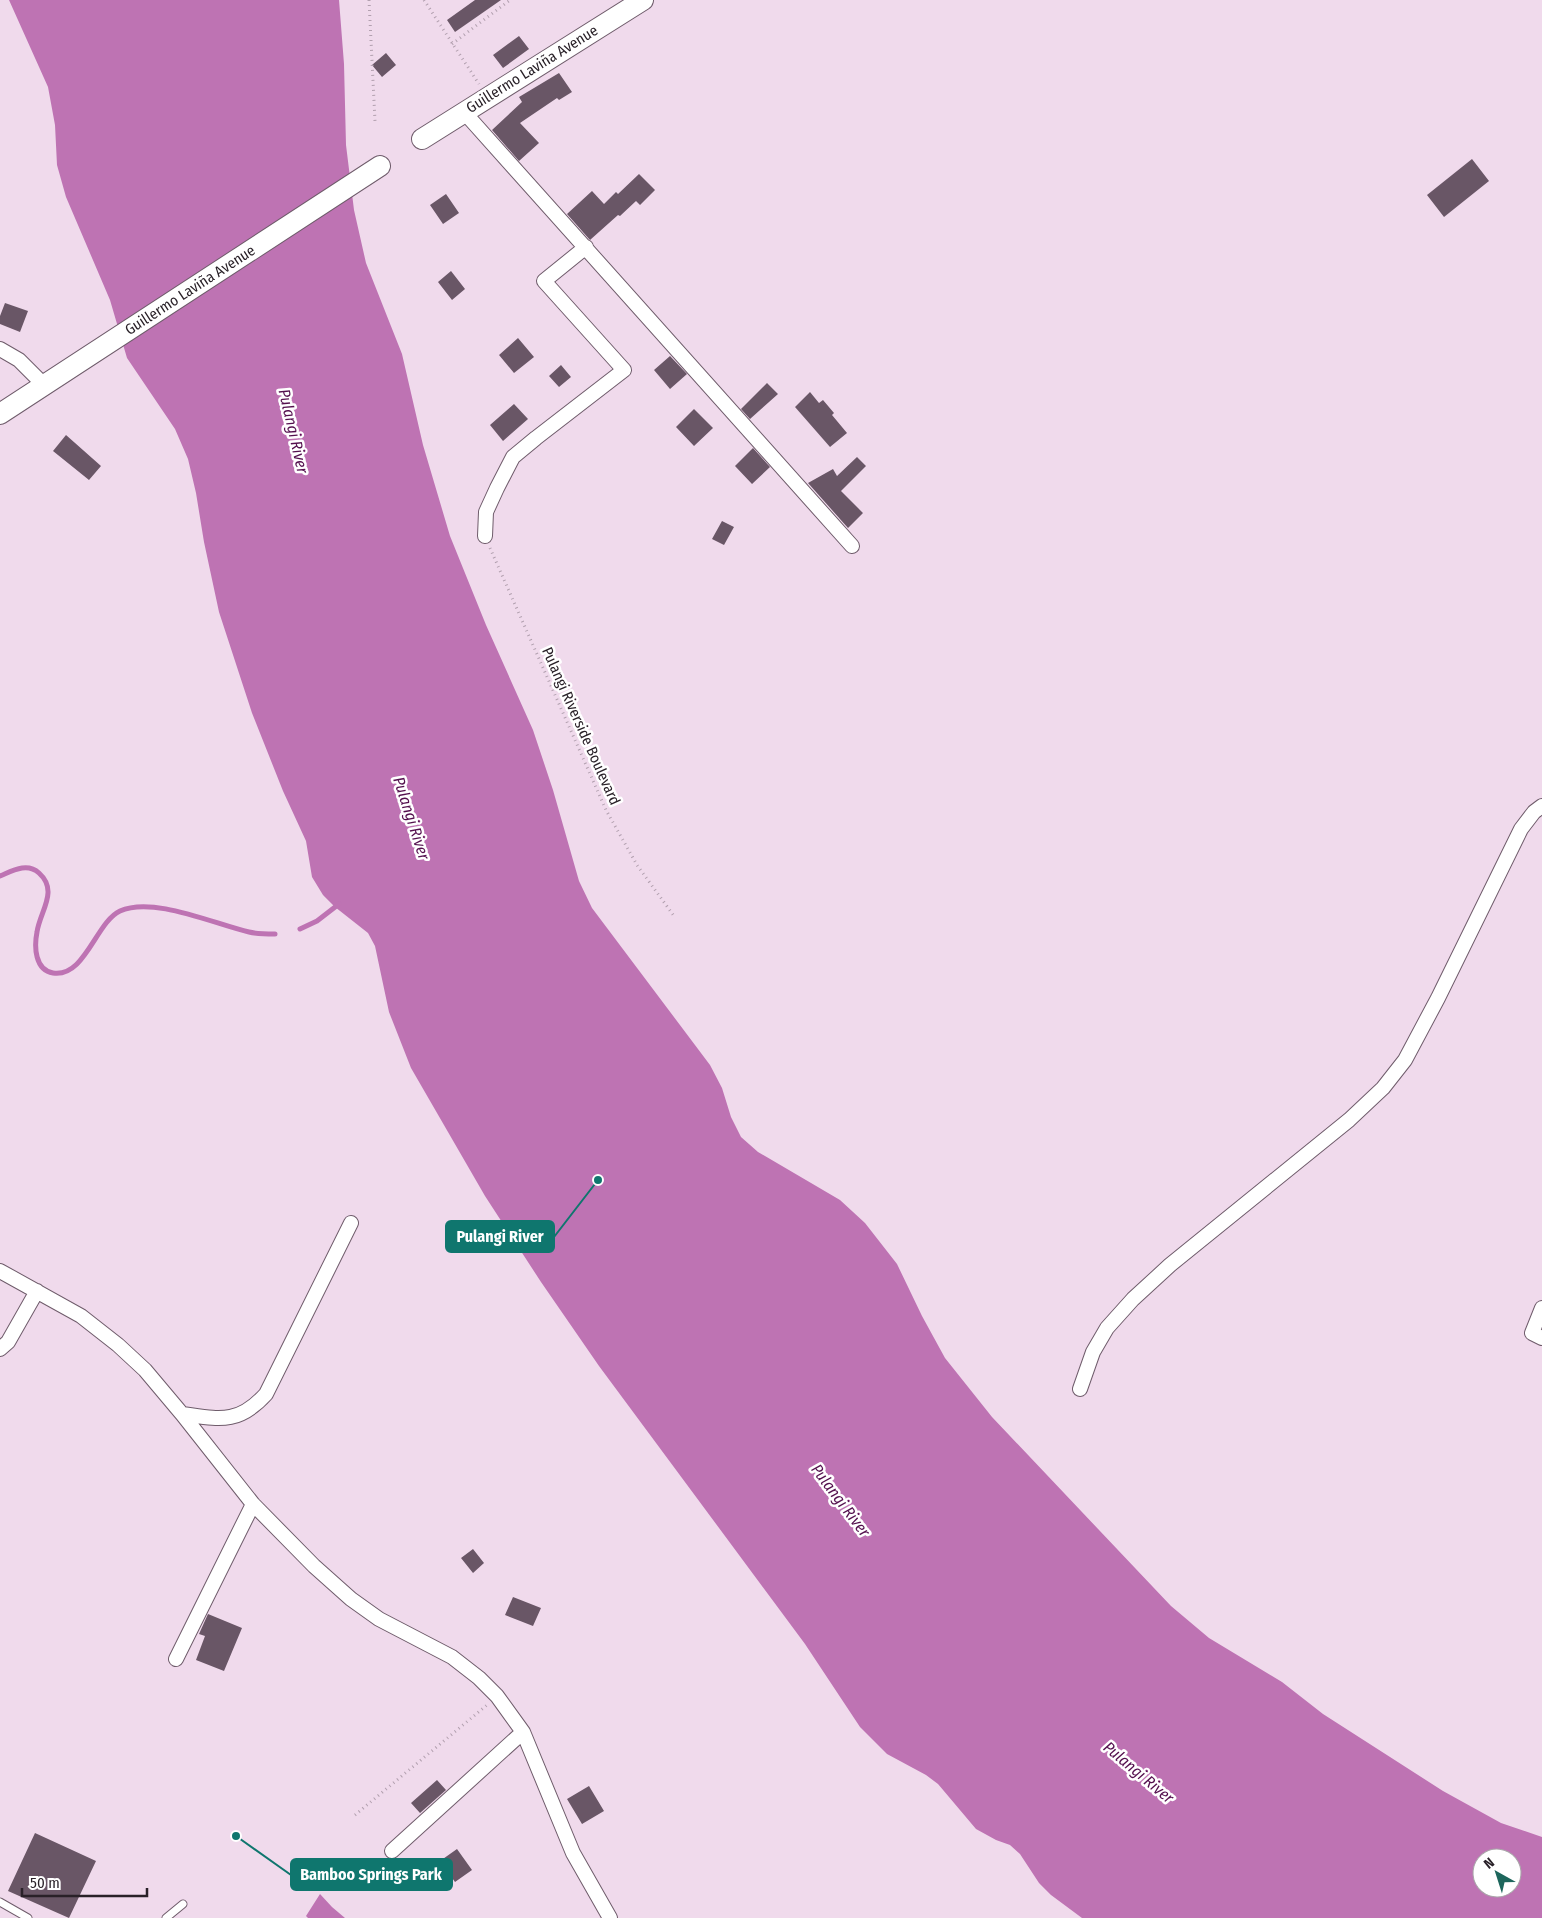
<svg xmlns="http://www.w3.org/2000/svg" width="1542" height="1918" viewBox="0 0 1542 1918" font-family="'Fira Sans Condensed',sans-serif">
  <rect width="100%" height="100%" fill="#f0daec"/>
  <path fill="#be73b3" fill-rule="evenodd" d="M 9,0 L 339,0 L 344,64 L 346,145 L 354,210 L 366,263 L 402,354 L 423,445 L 450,536 L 486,625 L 533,730 L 553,790 L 579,881 L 592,908 L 710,1065 L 722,1088 L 731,1117 L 741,1137 L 758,1152 L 840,1200 L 865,1223 L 897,1264 L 922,1316 L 945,1358 L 992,1417 L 1171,1606 L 1209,1638 L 1282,1682 L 1323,1714 L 1443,1791 L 1501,1823 L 1542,1837 L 1542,1918 L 1082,1918 L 1051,1895 L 1039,1883 L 1020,1854 L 1010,1845 L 996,1840 L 976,1829 L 938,1784 L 926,1775 L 887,1754 L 860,1727 L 805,1644 L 599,1366 L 541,1282 L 485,1196 L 411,1068 L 389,1012 L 375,946 L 368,933 L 335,907 L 323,895 L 312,877 L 306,841 L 283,791 L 252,713 L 219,612 L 204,542 L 196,493 L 188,459 L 175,429 L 127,358 L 110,300 L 66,197 L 57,165 L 55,125 L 48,87 ZM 1482,1858 L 1512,1858 L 1512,1888 L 1482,1888 Z
    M 320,1894 L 332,1907 L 345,1918 L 308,1918 L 306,1916 Z"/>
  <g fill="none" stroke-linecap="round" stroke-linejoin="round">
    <path stroke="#be73b3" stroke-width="5" d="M 0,876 C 12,871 27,862 39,873 C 59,891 40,911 37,932 C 34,947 35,970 53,973 C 85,978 96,922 120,911 C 153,896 214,924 249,932 C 257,934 266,934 275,934
      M 300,929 L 317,921 L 339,904"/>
  </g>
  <path fill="#695666" d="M 475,0 L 501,0 L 455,32 L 447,20 Z
    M 519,36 L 529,49 L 503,68 L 493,55 Z
    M 386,53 L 396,65 L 382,77 L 372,65 Z
    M 559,73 L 572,92 L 559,100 L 557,98 L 520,123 L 539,143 L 519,161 L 492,130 L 522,102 L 519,97 Z
    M 1472,159 L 1489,181 L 1444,217 L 1427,195 Z
    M 639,174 L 655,190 L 640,205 L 636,201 L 620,216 L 618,215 L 590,240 L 567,214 L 592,191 L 604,204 L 616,192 L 618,194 Z
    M 446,194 L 459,213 L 443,224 L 430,205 Z
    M 451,271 L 465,289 L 452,300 L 438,282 Z
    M 5,303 L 28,311 L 20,332 L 0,324 L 0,316 Z
    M 518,338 L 534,357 L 514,373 L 499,355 Z
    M 670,356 L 687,374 L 670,389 L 654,370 Z
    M 561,365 L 571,377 L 559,387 L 549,376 Z
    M 767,383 L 778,394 L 750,419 L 741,409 Z
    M 810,392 L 819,403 L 823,400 L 834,413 L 832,415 L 847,433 L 830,447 L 795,407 Z
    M 514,404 L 528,419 L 503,441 L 490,425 Z
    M 694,409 L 713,428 L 694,446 L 676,427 Z
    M 66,435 L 101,466 L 89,480 L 53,451 Z
    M 753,448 L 770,467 L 752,484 L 735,466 Z
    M 857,457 L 866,466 L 841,491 L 863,513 L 848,528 L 808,483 L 833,469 L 837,476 Z
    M 722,521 L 734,527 L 724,545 L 712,539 Z
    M 473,1549 L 484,1563 L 473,1573 L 461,1558 Z
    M 513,1597 L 541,1608 L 533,1626 L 505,1615 Z
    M 208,1614 L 242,1628 L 224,1671 L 196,1660 L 205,1636 L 199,1634 Z
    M 437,1780 L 446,1790 L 420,1813 L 411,1803 Z
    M 589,1786 L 604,1811 L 582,1824 L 567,1799 Z
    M 35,1833 L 96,1861 L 69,1918 L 8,1891 Z
    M 457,1849 L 472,1870 L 455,1882 L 440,1861 Z"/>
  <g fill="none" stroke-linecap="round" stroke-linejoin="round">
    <defs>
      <path id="lane" d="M 0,1902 L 28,1918
        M 166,1918 L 183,1904"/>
      <path id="street" d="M 464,112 L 852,546
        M 0,349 L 19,360 L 44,385
        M 485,536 L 486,512 L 497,488 L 513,457 L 536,438 L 624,370 L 544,281 L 586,247
        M 0,1271 L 81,1316 L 118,1345 L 145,1370 L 182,1414 L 253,1504 L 314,1566 L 351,1599 L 379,1619 L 452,1657 L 479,1678 L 497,1696 L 523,1732 L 573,1853 L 610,1918
        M 1542,1308 L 1532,1333 L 1542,1338
        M 0,1349 L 8,1342 L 37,1291
        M 1080,1389 L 1093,1352 L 1107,1328 L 1133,1299 L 1170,1265 L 1349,1120 L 1383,1088 L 1405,1060 L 1438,998 L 1521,829 L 1534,812 L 1542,806
        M 182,1414 C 219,1419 238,1425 266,1394 L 351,1223
        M 176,1659 L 253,1504
        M 392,1851 L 523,1732"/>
      <path id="secondary" d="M 422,139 L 643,0
        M 0,414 L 380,166"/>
    </defs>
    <use href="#lane" stroke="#6f5c6b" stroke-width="9"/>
    <use href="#street" stroke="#6f5c6b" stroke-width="16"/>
    <use href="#secondary" stroke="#6f5c6b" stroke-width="22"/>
    <path stroke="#b2a0af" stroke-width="3" stroke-dasharray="1 4" stroke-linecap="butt" d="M 369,0 L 375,121
      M 424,0 L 479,84
      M 452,44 L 510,0
      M 490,548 L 606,810 L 637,865 L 674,916
      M 355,1815 L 487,1705"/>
    <use href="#lane" stroke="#fff" stroke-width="7"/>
    <use href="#street" stroke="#fff" stroke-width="14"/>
    <use href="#secondary" stroke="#fff" stroke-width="20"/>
  </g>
  <g text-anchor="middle" stroke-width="5" stroke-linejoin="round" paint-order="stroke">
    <g font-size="15" fill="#292128" stroke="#fff">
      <text transform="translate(532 69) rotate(-32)" y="5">Guillermo Laviña Avenue</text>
      <text transform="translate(190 290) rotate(-33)" y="5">Guillermo Laviña Avenue</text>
      <text transform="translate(581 726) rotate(66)" y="5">Pulangi Riverside Boulevard</text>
    </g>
    <g font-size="16" font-style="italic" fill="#54104e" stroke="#fff">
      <text transform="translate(294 431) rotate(77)" y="6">Pulangi River</text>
      <text transform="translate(412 818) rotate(72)" y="6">Pulangi River</text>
      <text transform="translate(841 1500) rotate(53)" y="6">Pulangi River</text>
      <text transform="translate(1139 1772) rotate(40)" y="6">Pulangi River</text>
    </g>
  </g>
  <path fill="none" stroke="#0f766e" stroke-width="2" d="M598 1180L554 1237M236 1836L291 1875"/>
  <g fill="#0f766e" stroke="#fff" stroke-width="2">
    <circle cx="598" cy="1180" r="5"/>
    <circle cx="236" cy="1836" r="5"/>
  </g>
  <g fill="#0f766e" stroke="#0f766e" stroke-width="2">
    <rect x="446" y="1221" width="108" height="31" rx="5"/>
    <rect x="291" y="1859" width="161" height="31" rx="5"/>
  </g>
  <g font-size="16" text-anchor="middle" font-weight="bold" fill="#fff">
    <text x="500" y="1242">Pulangi River</text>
    <text x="371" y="1880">Bamboo Springs Park</text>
  </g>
  <g transform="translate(1497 1873) rotate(321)"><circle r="24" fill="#ffffff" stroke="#a9a6a9"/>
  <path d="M0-4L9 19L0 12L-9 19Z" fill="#1d665c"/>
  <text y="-8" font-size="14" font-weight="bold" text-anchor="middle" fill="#292128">N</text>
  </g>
  <path d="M22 1888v8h125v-8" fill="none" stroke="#292128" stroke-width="2.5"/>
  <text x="30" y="1888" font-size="15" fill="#292128" stroke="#ffffff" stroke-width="4" paint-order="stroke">50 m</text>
</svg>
